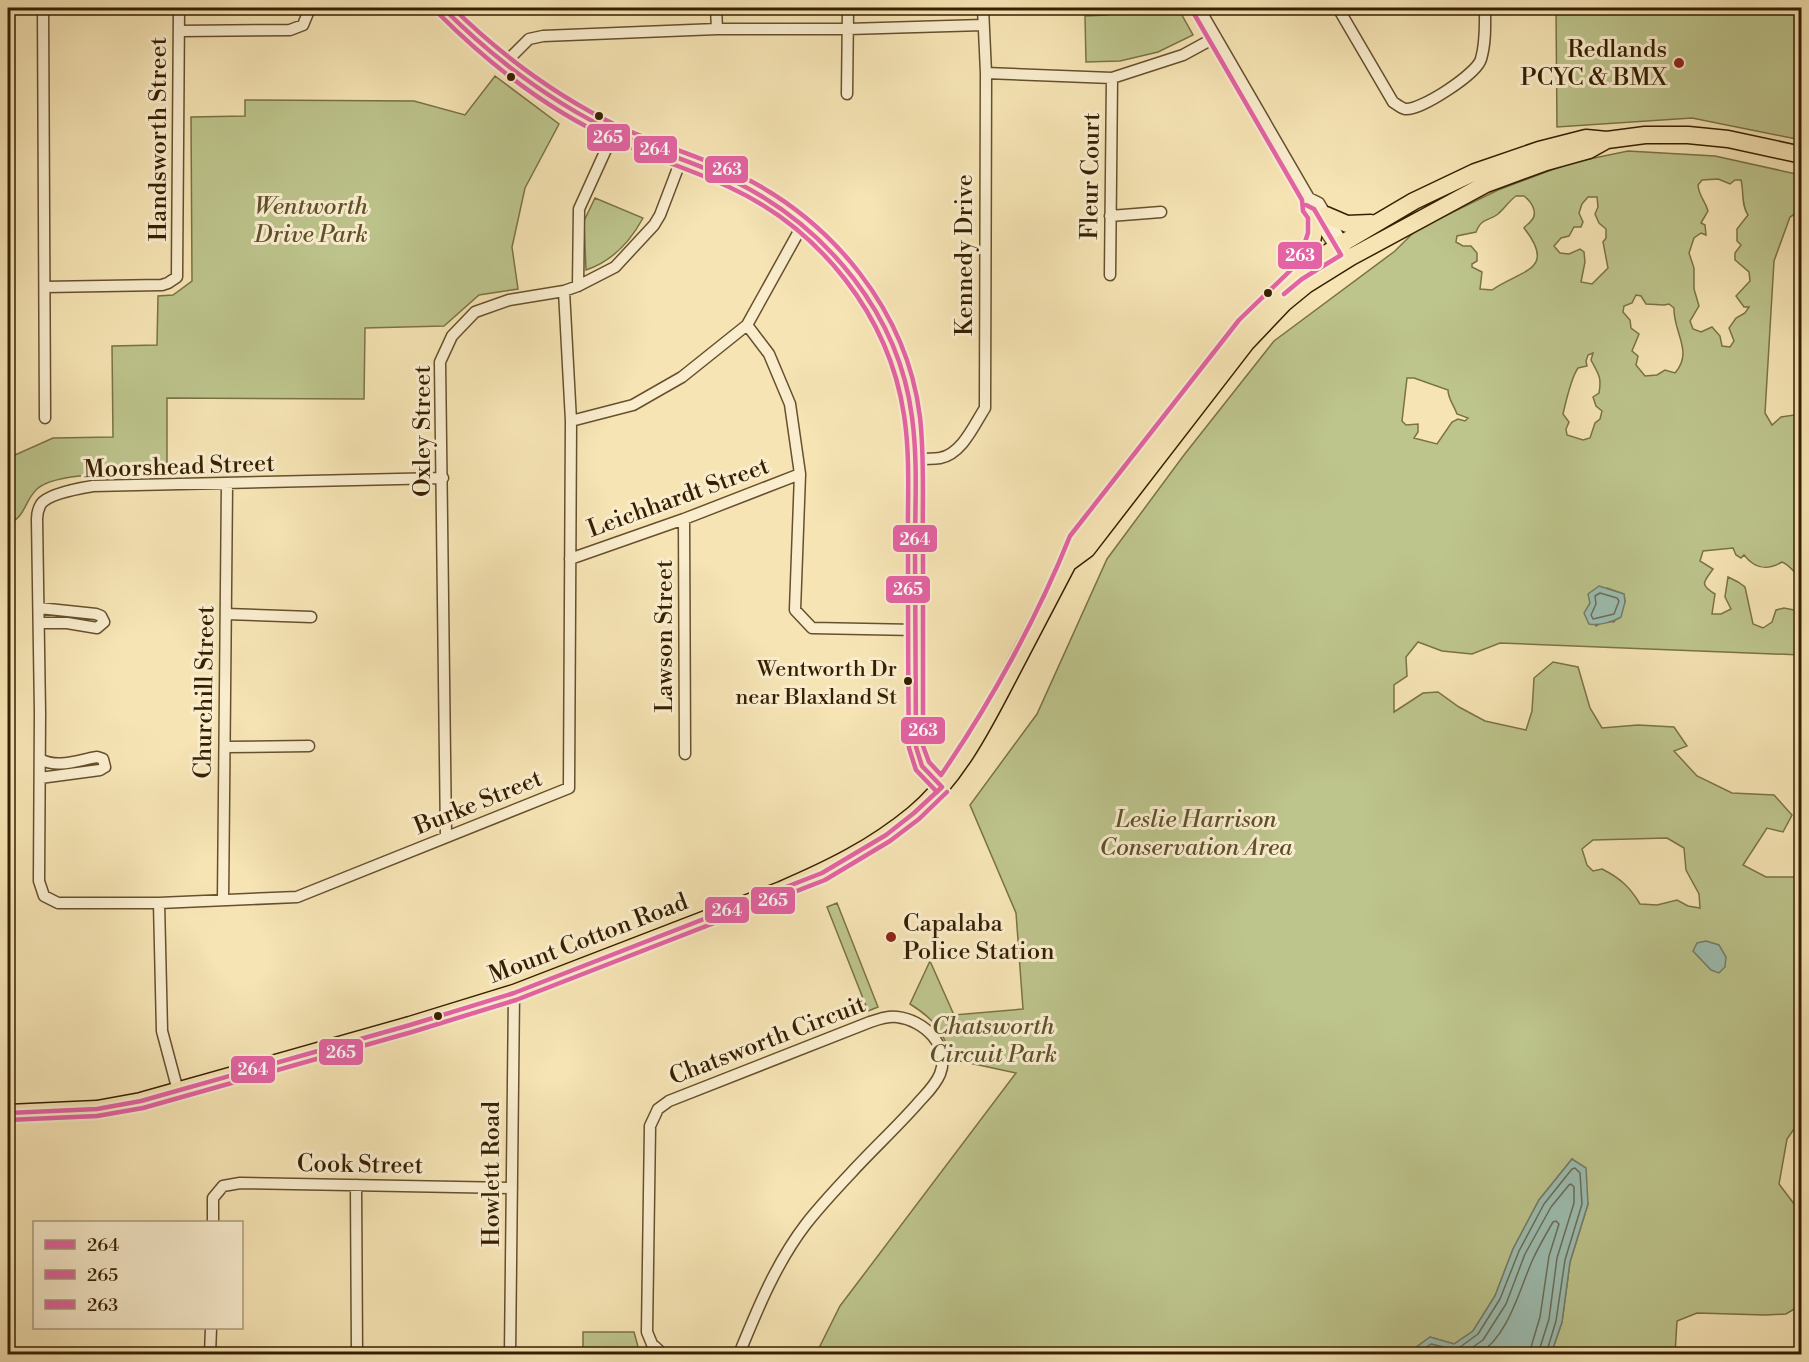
<svg xmlns="http://www.w3.org/2000/svg" width="1809" height="1362" viewBox="0 0 1809 1362" font-family="'Libre Bodoni',serif">
  <rect width="100%" height="100%" fill="#f6e4b4"/>
  <filter id="stains"><feTurbulence type="fractalNoise" baseFrequency=".00333" numOctaves="4"/><feColorMatrix values="0 0 0 0 .2 0 0 0 0 .09 0 0 0 0 .02 0 0 0 .5 -.17"/></filter>
  <radialGradient id="worn" r=".72"><stop offset=".6" stop-color="#630" stop-opacity="0"/><stop offset="1" stop-color="#630" stop-opacity=".3"/></radialGradient>
  <path fill="#bdc48c" stroke="#7a7246" stroke-width="1.5" fill-rule="evenodd" d="M 1123,8 L 1178,8 L 1193,35 L 1158,52 L 1120,61 L 1086,62 L 1085,16 L 1107,15 Z
    M 1556,8 L 1801,8 L 1801,140 L 1692,118 L 1557,127 Z
    M 495,76 L 559,124 L 525,188 L 512,247 L 518,289 L 479,295 L 444,326 L 365,328 L 364,399 L 167,398 L 167,474 C 138,474 58,470 37,489 C 24,501 26,517 8,524 L 8,455 L 15,455 L 53,438 L 113,437 L 112,346 L 157,345 L 158,296 L 173,295 L 192,281 L 191,117 L 245,116 L 245,100 L 414,101 L 465,115 Z
    M 1628,151 L 1715,156 L 1801,175 L 1801,210 L 1790,217 L 1774,261 L 1765,413 L 1772,425 L 1781,417 L 1801,414 L 1801,578 C 1794,573 1790,565 1782,562 C 1767,571 1755,569 1744,555 L 1741,558 L 1736,555 L 1733,548 L 1703,551 L 1700,561 L 1713,569 C 1705,581 1698,584 1715,594 L 1712,614 L 1721,614 L 1731,609 L 1725,597 L 1728,577 L 1738,582 L 1745,587 L 1753,624 L 1763,628 L 1772,622 L 1776,610 L 1784,608 L 1794,610 L 1799,604 L 1797,589 L 1801,586 L 1801,655 L 1500,643 L 1472,654 L 1442,651 L 1418,642 L 1406,657 L 1407,676 L 1394,685 L 1394,712 L 1423,693 L 1438,692 L 1459,707 L 1485,721 L 1526,730 L 1532,711 L 1534,678 L 1553,662 L 1578,667 L 1590,708 L 1602,728 L 1638,725 L 1674,727 L 1687,746 L 1674,751 L 1697,776 L 1732,793 L 1774,795 L 1792,815 L 1783,832 L 1767,828 L 1743,865 L 1766,877 L 1795,877 L 1801,869 L 1801,1119 L 1787,1139 L 1779,1184 L 1801,1213 L 1801,1305 L 1786,1314 L 1765,1315 L 1697,1313 L 1677,1321 L 1675,1354 L 1551,1354 L 1562,1322 L 1570,1262 L 1588,1204 L 1572,1159 L 1539,1200 L 1513,1249 L 1495,1296 L 1473,1331 L 1454,1344 L 1430,1337 L 1407,1354 L 816,1354 L 840,1306 L 1016,1073 L 951,1059 C 944,1031 934,1019 910,1004 L 930,961 L 954,1015 L 1023,1009 L 1016,913 L 970,805 L 1037,714 L 1107,559 L 1184,455 L 1274,341 L 1395,251 L 1416,230 L 1498,190 L 1570,163 ZM 1718,179 L 1730,184 L 1735,180 L 1741,180 C 1744,192 1741,205 1748,215 L 1737,229 L 1737,241 L 1741,245 L 1735,253 L 1735,260 L 1749,272 L 1750,281 L 1736,296 L 1744,307 L 1749,307 L 1745,313 L 1736,318 L 1729,328 L 1734,341 L 1730,347 L 1722,346 L 1720,336 L 1712,327 L 1701,332 L 1693,329 L 1690,321 L 1699,306 L 1694,289 L 1694,268 L 1689,253 L 1694,238 L 1701,233 L 1706,235 L 1705,225 L 1701,223 L 1708,211 C 1705,200 1699,197 1698,185 L 1702,180 ZM 1516,196 L 1524,196 C 1531,201 1539,213 1531,221 C 1529,224 1526,225 1524,228 C 1558,271 1520,270 1492,290 L 1480,289 L 1482,272 L 1472,267 L 1472,264 L 1477,261 L 1477,253 L 1471,246 L 1463,246 L 1456,242 L 1457,236 L 1476,232 C 1482,217 1488,222 1498,214 C 1505,208 1509,201 1516,196 ZM 1588,197 L 1597,197 L 1598,207 L 1595,214 L 1599,223 L 1606,229 L 1606,238 L 1603,242 L 1608,268 L 1592,284 L 1581,282 L 1585,262 L 1584,252 L 1580,249 L 1569,254 L 1560,253 L 1554,246 L 1561,238 L 1569,236 L 1574,227 L 1581,227 L 1583,222 L 1579,213 L 1582,204 ZM 1636,295 L 1641,296 L 1646,304 L 1664,305 L 1669,304 L 1674,308 C 1673,332 1694,352 1675,373 L 1665,370 L 1657,375 L 1645,376 L 1636,365 L 1638,356 L 1632,351 L 1639,334 L 1631,328 L 1630,320 L 1623,312 L 1624,306 L 1632,303 ZM 1593,353 L 1591,360 C 1598,374 1602,376 1599,393 L 1593,397 L 1596,406 L 1602,411 L 1600,419 L 1595,423 L 1590,438 L 1583,440 L 1567,435 L 1566,429 L 1569,422 L 1563,414 C 1566,401 1571,378 1578,368 L 1587,366 L 1586,361 L 1588,355 ZM 1407,378 L 1414,378 L 1448,390 C 1448,399 1454,405 1457,414 L 1468,418 L 1465,421 L 1458,419 L 1452,422 L 1437,444 L 1414,438 L 1418,432 L 1418,424 L 1406,425 L 1402,421 ZM 1607,588 L 1624,594 L 1625,602 L 1614,622 L 1605,621 L 1596,626 L 1588,609 L 1590,603 ZM 1667,838 L 1684,848 L 1686,870 L 1699,894 L 1700,908 L 1688,906 L 1677,900 L 1657,905 L 1640,904 C 1630,887 1620,878 1602,869 L 1593,871 L 1587,865 L 1582,849 L 1593,840 Z
    M 595,198 L 643,218 C 630,242 613,261 586,270 L 584,221 Z
    M 837,903 L 878,1007 L 868,1011 L 827,907 Z
    M 583,1332 L 634,1332 L 640,1354 L 583,1354 Z"/>
  <path fill="#9dbeb2" stroke="#747e6b" stroke-width="1.5" d="M 1599,586 L 1624,594 L 1625,602 L 1621,617 C 1613,622 1598,626 1589,624 L 1584,613 L 1590,603 L 1588,594 Z
    M 1706,941 L 1719,945 L 1726,957 L 1725,967 L 1719,973 L 1711,970 L 1693,951 L 1697,943 Z
    M 1572,1159 L 1586,1168 L 1588,1204 L 1570,1262 L 1562,1322 L 1551,1354 L 1407,1354 L 1430,1337 L 1454,1344 L 1473,1331 L 1495,1296 L 1513,1249 L 1539,1200 Z"/>
  <g fill="none" stroke-linecap="round" stroke-linejoin="round">
    <path stroke="#6a6e59" stroke-width="1.5" d="M 1600,593 L 1617,598 L 1619,601 L 1614,614 L 1593,619 L 1591,615 L 1596,604 L 1595,596 Z
      M 1417,1354 L 1431,1344 L 1456,1350 L 1478,1334 L 1500,1299 L 1519,1251 L 1544,1204 L 1572,1169 L 1575,1168 L 1580,1173 L 1582,1204 L 1565,1260 L 1556,1321 L 1546,1354
      M 1463,1354 L 1483,1340 L 1506,1304 L 1525,1254 L 1551,1207 L 1569,1185 L 1571,1184 L 1574,1187 L 1574,1203 L 1557,1258 L 1549,1319 L 1538,1354
      M 1479,1354 C 1509,1335 1519,1290 1533,1259 C 1539,1246 1546,1234 1553,1222 L 1556,1221 L 1559,1224 L 1549,1256 L 1540,1317 L 1529,1354"/>
    <defs>
      <path id="minor" d="M 43,8 L 45,418
        M 443,8 C 499,67 569,115 645,146 C 675,159 707,168 736,182 C 823,222 889,304 909,397 C 919,447 915,500 915,550 C 916,616 916,681 916,747 L 922,766 L 942,787
        M 716,8 L 717,29
        M 1199,8 L 1309,198 L 1310,209 L 1338,251
        M 1338,8 L 1393,102 C 1396,104 1401,108 1405,109 C 1420,111 1477,74 1481,59 C 1486,42 1485,24 1485,8
        M 179,31 L 290,30 L 303,25 L 310,8
        M 505,63 L 529,39 L 543,36 L 717,29 L 848,29 L 983,25
        M 986,73 L 1112,78 L 1183,55 L 1216,37
        M 847,94 L 848,8
        M 1309,198 L 1319,203 L 1345,247
        M 1110,216 L 1161,212
        M 1110,275 L 1112,78
        M 578,286 L 579,209 L 614,132
        M 45,287 L 162,285 L 168,283 L 177,277 L 179,8
        M 747,325 L 769,354 L 790,404 L 800,474 L 795,610 L 812,628 L 916,630
        M 571,421 L 633,405 L 682,377 L 747,325 L 803,224
        M 915,459 C 923,459 932,459 940,458 C 962,454 974,425 985,408 L 986,73 L 983,8
        M 443,478 L 93,486 C 81,488 48,494 41,504 C 38,509 37,514 37,519 L 40,713 L 39,881 L 44,896 L 58,903 L 159,903 L 297,897 L 569,788 L 571,421 L 564,291
        M 684,519 L 685,754
        M 570,559 L 684,519 L 800,474
        M 39,608 L 96,614 L 101,616 L 104,622 L 97,628 L 67,623 L 39,623
        M 226,614 L 311,617
        M 225,747 L 309,746
        M 40,778 L 100,770 L 105,767 L 103,759 L 97,757 C 78,760 58,769 40,759
        M 446,837 L 440,362 L 452,336 L 475,312 L 509,300 L 564,291 L 578,286 L 615,267 L 654,225 L 660,215 L 681,160
        M 223,900 L 227,484
        M 159,903 L 162,1031 L 178,1091
        M 356,1185 L 357,1354
        M 213,1222 L 213,1198 L 223,1186 L 240,1183 L 512,1188
        M 210,1354 L 211,1328
        M 510,1354 L 514,993
        M 663,1354 L 652,1344 L 647,1332 L 650,1126 L 658,1109 L 669,1101 L 870,1022 C 879,1019 887,1016 897,1017 C 924,1020 951,1046 940,1074 C 935,1086 926,1094 918,1103 C 897,1127 873,1149 851,1173 C 836,1189 820,1206 806,1224 C 776,1263 757,1310 739,1354"/>
      <path id="primary" d="M 1326,215 L 1347,224 L 1371,223
        M 1301,270 C 1311,252 1315,236 1315,216
        M 1068,563 L 1087,549 L 1246,343 L 1284,303 L 1306,285 L 1351,257 L 1486,184 L 1546,162 L 1589,150 L 1607,140
        M 8,1113 L 97,1109 L 141,1101 L 410,1025 L 514,993 L 781,890 C 830,869 873,848 914,814 C 958,777 985,722 1011,672 C 1030,636 1049,599 1068,563 L 1076,540 L 1245,325 L 1262,306 L 1299,273 L 1336,247 L 1414,201 L 1475,172 L 1539,150 L 1586,138 L 1607,140 L 1645,135 L 1688,135 L 1728,139 L 1802,155"/>
    </defs>
    <use href="#minor" stroke="#66502d" stroke-width="13"/>
    <use href="#primary" stroke="#361f00" stroke-width="19"/>
    <use href="#minor" stroke="#f9edce" stroke-width="10"/>
    <use href="#primary" stroke="#f6e4b4" stroke-width="16"/>
    <defs>
      <path id="bus-1" d="M 443,8 C 494,59 552,103 618,134 C 657,152 698,163 736,182 C 827,228 899,314 912,417 C 918,461 915,506 915,550 C 915,616 916,681 916,747 L 922,766 L 942,787
        M 8,1113 L 97,1109 L 141,1101 L 410,1025 L 514,993 L 822,873 L 886,835 L 914,813 L 942,787"/>
      <path id="bus-2" d="M 438,13 C 490,65 548,111 616,141 C 653,158 692,170 729,187 C 820,229 889,315 904,415 C 911,460 907,506 908,552 C 908,617 908,682 909,748 L 916,770 L 937,792
        M 8,1120 L 97,1116 L 143,1108 L 412,1032 L 516,1000 L 825,880 L 890,841 L 919,819 L 947,792"/>
      <path id="bus-3" d="M 453,8 C 502,56 558,97 620,127 C 659,145 700,156 739,175 C 833,221 907,311 920,417 C 925,461 922,505 923,549 C 923,615 923,680 923,746 L 929,762 L 941,775 C 990,704 1038,616 1070,536 L 1239,320 L 1293,268 L 1302,251 L 1308,233 L 1308,218 L 1303,211 L 1302,200 L 1193,12
        M 1284,294 L 1302,279 L 1341,255 L 1314,209 L 1306,205"/>
    </defs>
    <use href="#bus-1" stroke="#f9edce" stroke-width="9"/>
    <use href="#bus-2" stroke="#f9edce" stroke-width="9"/>
    <use href="#bus-3" stroke="#f9edce" stroke-width="9"/>
    <use href="#bus-1" stroke="#e463a4" stroke-width="4.5"/>
    <use href="#bus-2" stroke="#e463a4" stroke-width="4.5"/>
    <use href="#bus-3" stroke="#e463a4" stroke-width="4.5"/>
  </g>
  <g fill="#8f2418" stroke="#f9edce" stroke-width="2">
    <circle cx="1679" cy="63" r="6"/>
    <circle cx="891" cy="937" r="6"/>
  </g>
  <g fill="#361f00" stroke="#f9edce" stroke-width="2">
    <circle cx="511" cy="77" r="5"/>
    <circle cx="599" cy="116" r="5"/>
    <circle cx="1268" cy="293" r="5"/>
    <circle cx="908" cy="681" r="5"/>
    <circle cx="438" cy="1016" r="5"/>
  </g>
  <g text-anchor="middle" stroke-width="6" stroke-linejoin="round" paint-order="stroke">
    <g font-size="22" fill="#361f00" stroke="#f9edce" text-anchor="end">
      <text x="897" y="676">Wentworth Dr<tspan x="897" dy="28">near Blaxland St</tspan></text>
    </g>
    <g font-size="24" fill="#361f00" stroke="#f9edce" text-anchor="end">
      <text x="1667" y="57">Redlands<tspan x="1667" dy="28">PCYC &amp; BMX</tspan></text>
      <text x="903" y="931" text-anchor="start">Capalaba<tspan x="903" dy="28">Police Station</tspan></text>
    </g>
    <g font-size="24" fill="#361f00" stroke="#f9edce">
      <text transform="translate(158 139) rotate(-90)" y="8">Handsworth Street</text>
      <text transform="translate(1090 176) rotate(-89)" y="8">Fleur Court</text>
      <text transform="translate(964 255) rotate(-90)" y="8">Kennedy Drive</text>
      <text transform="translate(422 431) rotate(-90)" y="8">Oxley Street</text>
      <text transform="translate(179 466) rotate(-2)" y="8">Moorshead Street</text>
      <text transform="translate(678 497) rotate(-20)" y="8">Leichhardt Street</text>
      <text transform="translate(664 636) rotate(-90)" y="8">Lawson Street</text>
      <text transform="translate(204 692) rotate(-89)" y="8">Churchill Street</text>
      <text transform="translate(478 802) rotate(-22)" y="8">Burke Street</text>
      <text transform="translate(588 938) rotate(-21)" y="8">Mount Cotton Road</text>
      <text transform="translate(767 1040) rotate(-21)" y="8">Chatsworth Circuit</text>
      <text transform="translate(360 1164) rotate(1)" y="8">Cook Street</text>
      <text transform="translate(491 1174) rotate(-90)" y="8">Howlett Road</text>
    </g>
    <g font-size="24" font-style="italic" fill="#5e512a" stroke="#f9edce">
      <text x="311" y="214">Wentworth<tspan x="311" dy="28">Drive Park</tspan></text>
      <text x="1196" y="827">Leslie Harrison<tspan x="1196" dy="28">Conservation Area</tspan></text>
      <text x="993" y="1034">Chatsworth<tspan x="993" dy="28">Circuit Park</tspan></text>
    </g>
  </g>
  <g stroke="#f9edce" stroke-width="2">
    <rect x="586" y="123" width="45" height="29" rx="6" fill="#e463a4"/>
    <rect x="633" y="135" width="45" height="29" rx="6" fill="#e463a4"/>
    <rect x="704" y="155" width="45" height="29" rx="6" fill="#e463a4"/>
    <rect x="1277" y="241" width="46" height="29" rx="6" fill="#e463a4"/>
    <rect x="892" y="524" width="46" height="29" rx="6" fill="#e463a4"/>
    <rect x="885" y="575" width="46" height="29" rx="6" fill="#e463a4"/>
    <rect x="900" y="716" width="46" height="29" rx="6" fill="#e463a4"/>
    <rect x="750" y="886" width="46" height="29" rx="6" fill="#e463a4"/>
    <rect x="704" y="896" width="46" height="28" rx="6" fill="#e463a4"/>
    <rect x="318" y="1038" width="46" height="28" rx="6" fill="#e463a4"/>
    <rect x="230" y="1055" width="46" height="29" rx="6" fill="#e463a4"/>
  </g>
  <g font-size="16" text-anchor="middle" font-weight="bold" fill="#fff">
    <text x="608" y="143">265</text>
    <text x="655" y="155">264</text>
    <text x="727" y="175">263</text>
    <text x="1300" y="261">263</text>
    <text x="915" y="545">264</text>
    <text x="908" y="595">265</text>
    <text x="923" y="736">263</text>
    <text x="773" y="906">265</text>
    <text x="727" y="916">264</text>
    <text x="341" y="1058">265</text>
    <text x="253" y="1075">264</text>
  </g>
  <rect width="1809" height="1362" fill="none" stroke="#f6e4b4" stroke-width="30"/>
  <rect x="9" y="9" width="1791" height="1344" fill="none" stroke="#361f00" stroke-width="3"/>
  <rect x="15" y="15" width="1779" height="1332" fill="none" stroke="#361f00" stroke-width="1.5"/>
  <rect x="33" y="1221" width="210" height="108" fill="#f9edce" stroke="#ab9b7c" stroke-width="1.5"/>
  <rect x="45" y="1240" width="30" height="9" fill="#e463a4" stroke="#ab9b7c" stroke-width="1.5"/>
  <text x="87" y="1251" font-size="18" fill="#361f00">264</text>
  <rect x="45" y="1270" width="30" height="9" fill="#e463a4" stroke="#ab9b7c" stroke-width="1.5"/>
  <text x="87" y="1281" font-size="18" fill="#361f00">265</text>
  <rect x="45" y="1300" width="30" height="9" fill="#e463a4" stroke="#ab9b7c" stroke-width="1.5"/>
  <text x="87" y="1311" font-size="18" fill="#361f00">263</text>
  <rect width="100%" height="100%" filter="url(#stains)"/>
  <rect width="100%" height="100%" fill="url(#worn)"/>
</svg>
